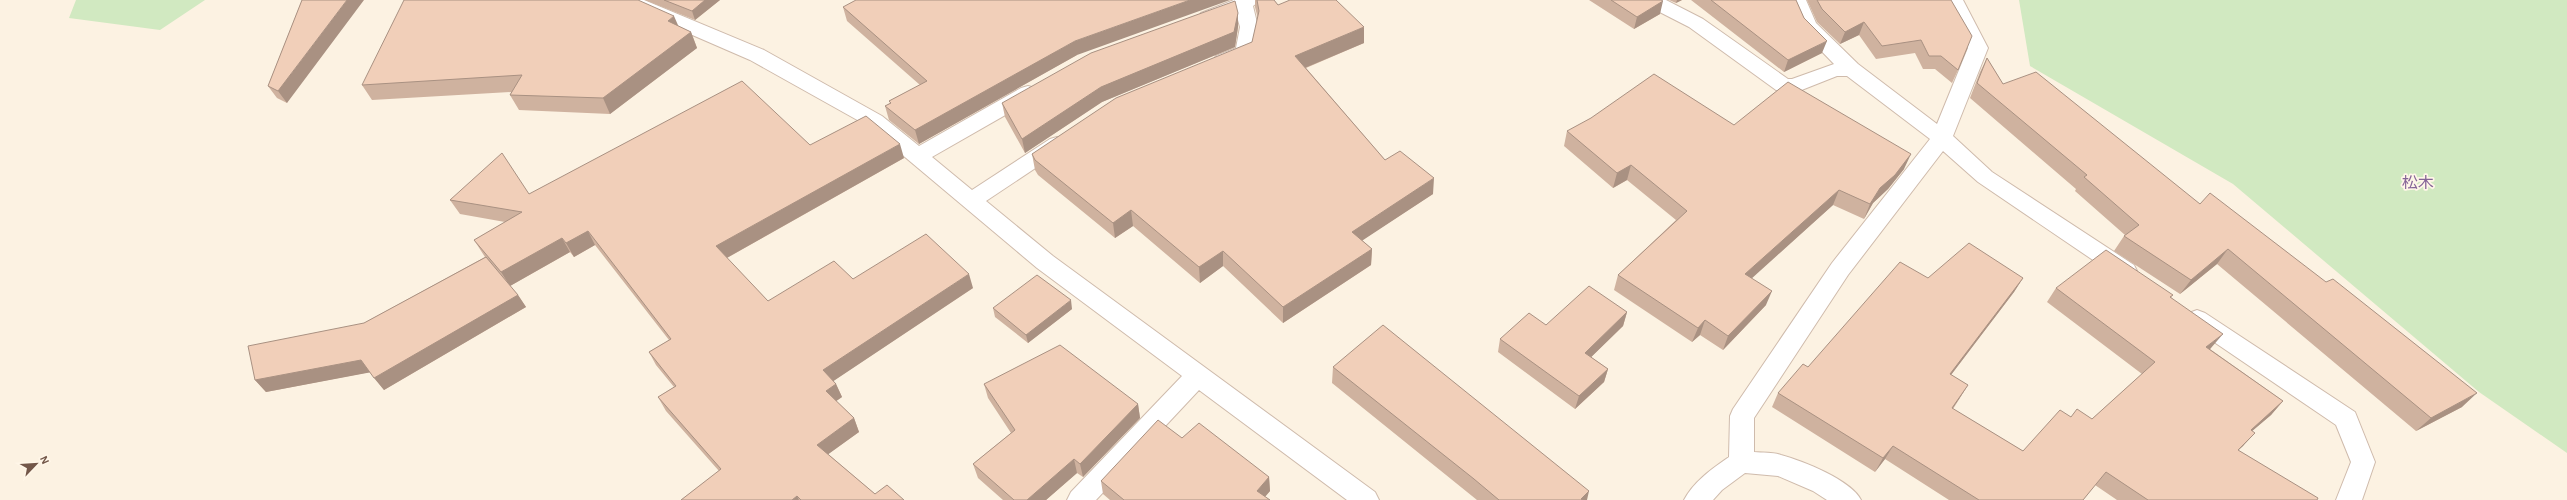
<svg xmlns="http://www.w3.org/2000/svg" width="2567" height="500" viewBox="0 0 2567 500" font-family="'Alegreya Sans','Noto Sans JP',sans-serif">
  <rect width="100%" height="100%" fill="#fcf2e2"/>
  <path fill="#d1e9c1" d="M 76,0 L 205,0 L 160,30 L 69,18 Z
    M 2019,0 L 2567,0 L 2567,453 L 2479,392 L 2233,184 L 2030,66 Z"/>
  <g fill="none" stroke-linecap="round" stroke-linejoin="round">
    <defs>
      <path id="street" d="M 619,0 L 644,0 L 764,50 L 882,116 L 919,146 L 1021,88 L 1028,86 L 1035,88 L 1038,93 L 1035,98 L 932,157 L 972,190 L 1050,139 L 1057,137 L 1064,139 L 1067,144 L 1064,149 L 986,201 L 1053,256 L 1375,492 L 1379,500 L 1347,500 L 1199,390 L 1096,500 L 1067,500 L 1071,492 L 1182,376 L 1037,268 L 868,126 L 750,60 L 621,4 Z
        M 1234,0 L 1261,0 L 1253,6 L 1258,27 L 1255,52 L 1252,57 L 1230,66 L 1223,67 L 1216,66 L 1213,61 L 1216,56 L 1236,48 L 1240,27 L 1236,13 L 1208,23 L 1201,21 L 1199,17 L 1201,13 Z
        M 1642,0 L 1666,0 L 1703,19 L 1788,79 L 1792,79 L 1834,64 L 1801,30 L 1788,0 L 1806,0 L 1816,23 L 1858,64 L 1937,124 L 1968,48 L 1945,0 L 1963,0 L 1988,48 L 1953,136 L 1992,172 L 2134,265 L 2137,271 L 2134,277 L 2126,280 L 2118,277 L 1978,182 L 1943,151 L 1848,275 L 1754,418 L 1754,452 C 1763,453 1773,452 1781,455 C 1803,461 1851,480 1861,500 L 1827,500 L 1813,491 L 1778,476 L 1745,473 L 1722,490 L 1713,500 L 1684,500 C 1694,481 1712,469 1729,457 L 1730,416 L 1733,409 L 1832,263 L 1930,139 L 1847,76 L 1837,76 L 1794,93 L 1776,90 L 1689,27 L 1644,4 Z
        M 2197,310 L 2205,313 L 2355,412 L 2375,462 L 2362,500 L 2336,500 L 2351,462 L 2336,425 L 2189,325 L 2186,319 L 2189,313 Z"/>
    </defs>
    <use href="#street" stroke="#cfbbac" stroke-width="2"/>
    <use href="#street" fill="#fff" fill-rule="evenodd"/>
  </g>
  <path fill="#cfb29f" d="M 302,0 L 287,103 L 277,98 L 268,86 Z
    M 645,0 L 720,0 L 695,20 Z
    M 1255,0 L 1274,0 L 1278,5 L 1364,43 L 1306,68 L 1385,160 L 1433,194 L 1362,240 L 1372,249 L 1371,265 L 1283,323 L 1223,266 L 1200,283 L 1133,226 L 1115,238 L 1038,175 L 1035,170 L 1032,154 L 1252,42 L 1258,19 L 1255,7 Z
    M 1589,0 L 1661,0 L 1660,14 L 1634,29 Z
    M 1669,0 L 1682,0 L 1676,3 Z
    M 1691,0 L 1796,0 L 1804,18 L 1822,53 L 1784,72 Z
    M 1807,0 L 1951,0 L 1958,70 L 1952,83 L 1935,69 L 1923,69 L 1915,53 L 1876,59 L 1859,35 L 1840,44 L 1817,22 Z
    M 843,7 L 1077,55 L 919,144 L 889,120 L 885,106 L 890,103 L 889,101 L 920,85 L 847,21 Z
    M 678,26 L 691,32 L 697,48 L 610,114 L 519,110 L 510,95 L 511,92 L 372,100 L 362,85 Z
    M 1238,27 L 1235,47 L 1102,102 L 1025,153 L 1005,117 L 1002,103 Z
    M 1987,58 L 2003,84 L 2200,204 L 2462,407 L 2416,431 L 2217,264 L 2180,294 L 2114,251 L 2124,236 L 2125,235 L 2075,191 L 2076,189 L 1970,98 L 1980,72 Z
    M 1734,125 L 1904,169 L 1888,189 L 1873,203 L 1864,219 L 1833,205 L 1751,278 L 1766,305 L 1723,350 L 1700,335 L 1692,342 L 1614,290 L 1618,275 L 1676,220 L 1627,180 L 1613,188 L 1564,146 L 1567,131 Z
    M 810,145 L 904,158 L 727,258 L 768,301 L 853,279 L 973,288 L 833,381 L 836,384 L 842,397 L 836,401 L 854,418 L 859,432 L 828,454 L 875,494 L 904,500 L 681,500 L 719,471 L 666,411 L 658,397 L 674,387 L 656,365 L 649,352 L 669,340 L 595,245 L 574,257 L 570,252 L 510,286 L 518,295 L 526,307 L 384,390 L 370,372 L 266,392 L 255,380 L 364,323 L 485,257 L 474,240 L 505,222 L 460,214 L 450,200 L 529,194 Z
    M 1928,278 L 2023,278 L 2014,292 L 1951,375 L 1968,385 L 1953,409 L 2023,451 L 2071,417 L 2092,419 L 2142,374 L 2047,302 L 2056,288 L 2173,295 L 2171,297 L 2211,348 L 2210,349 L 2283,401 L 2271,415 L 2252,431 L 2243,446 L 2238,450 L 2317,500 L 2117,500 L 2095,485 L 2083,500 L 1949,500 L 1885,459 L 1875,472 L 1772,407 L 1778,393 L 1808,367 Z
    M 993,308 L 1072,309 L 1028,343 L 995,317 Z
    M 1627,312 L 1623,326 L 1591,357 L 1608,369 L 1604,382 L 1575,409 L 1498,352 L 1500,339 L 1546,325 Z
    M 1333,367 L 1587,500 L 1477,500 L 1332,383 Z
    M 984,384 L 1138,404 L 1140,418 L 1083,477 L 1077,473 L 1046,500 L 1003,500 L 978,478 L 973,464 L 1011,433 L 988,398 Z
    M 1182,438 L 1269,477 L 1270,491 L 1265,497 L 1270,500 L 1110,500 L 1103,494 L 1101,481 Z"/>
  <path fill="#a99182" d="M 347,0 L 364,0 L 287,103 L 278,91 Z
    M 705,0 L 720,0 L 695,20 L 692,11 Z
    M 1190,0 L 1230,0 L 1077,55 L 919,144 L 915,130 L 1075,41 Z
    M 1677,0 L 1682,0 L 1676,3 Z
    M 1663,1 L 1660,14 L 1634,29 L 1637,17 Z
    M 1238,13 L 1238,27 L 1235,47 L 1102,102 L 1025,153 L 1022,139 L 1101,87 Z
    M 674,16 L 681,32 L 668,21 Z
    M 1864,22 L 1859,35 L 1840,44 L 1845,32 Z
    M 1364,27 L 1364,43 L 1295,72 L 1295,56 Z
    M 691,32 L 697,48 L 610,114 L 603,98 Z
    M 1827,41 L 1822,53 L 1784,72 L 1788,60 Z
    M 900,144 L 904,158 L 723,260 L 716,246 Z
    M 1911,154 L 1904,169 L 1888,189 L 1873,203 L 1864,219 L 1870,204 L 1880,188 Z
    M 1631,165 L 1627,180 L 1613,188 L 1617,173 Z
    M 1434,178 L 1433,194 L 1351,248 L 1352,232 Z
    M 1839,190 L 1833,205 L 1740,289 L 1745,274 Z
    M 1131,210 L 1133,226 L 1115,238 L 1113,223 Z
    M 588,231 L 595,245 L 574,257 L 566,243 Z
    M 562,238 L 570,252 L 510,286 L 501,272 Z
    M 1372,249 L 1371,265 L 1283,323 L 1283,307 Z
    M 2228,249 L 2217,264 L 2180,294 L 2191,280 Z
    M 1223,251 L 1223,266 L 1200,283 L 1199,267 Z
    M 969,274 L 973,288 L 829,384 L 823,370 Z
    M 2023,278 L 2014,292 L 1941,388 L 1950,374 Z
    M 1772,291 L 1766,305 L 1723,350 L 1728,336 Z
    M 518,295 L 526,307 L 384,390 L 374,378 Z
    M 1071,300 L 1072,309 L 1028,343 L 1026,335 Z
    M 1627,312 L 1623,326 L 1582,366 L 1585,353 Z
    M 1705,320 L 1700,335 L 1692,342 L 1698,328 Z
    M 2223,334 L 2211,348 L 2195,361 L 2206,347 Z
    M 361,360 L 372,372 L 266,392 L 255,380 Z
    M 1608,369 L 1604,382 L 1575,409 L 1579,396 Z
    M 836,384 L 842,397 L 832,404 L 826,391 Z
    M 1968,385 L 1959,399 L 1943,422 L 1952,408 Z
    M 2477,393 L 2462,407 L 2416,431 L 2431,418 Z
    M 2283,401 L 2271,415 L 2238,443 L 2251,430 Z
    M 1138,404 L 1140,418 L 1083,477 L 1080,464 Z
    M 854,418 L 859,432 L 823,458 L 817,445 Z
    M 2255,433 L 2243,446 L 2225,463 Z
    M 1893,446 L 1885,459 L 1875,472 L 1883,458 Z
    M 1074,459 L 1077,473 L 1046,500 L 1027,500 Z
    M 1269,477 L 1270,491 L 1262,500 L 1257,491 Z
    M 1589,491 L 1587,500 L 1581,500 L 1581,499 Z
    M 797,496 L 799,500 L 792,500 Z"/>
  <path fill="#f1cfb9" stroke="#a99182" d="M 302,0 L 347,0 L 278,91 L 268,86 Z
    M 404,0 L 638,0 L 674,16 L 668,21 L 691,32 L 603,98 L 510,95 L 522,75 L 362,85 Z
    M 664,0 L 705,0 L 692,11 Z
    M 856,0 L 1190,0 L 1075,41 L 915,130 L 885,106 L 891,103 L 889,101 L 927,81 L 843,7 Z
    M 1257,0 L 1274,0 L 1278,5 L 1290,0 L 1336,0 L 1364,27 L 1295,56 L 1385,160 L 1400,151 L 1434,178 L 1352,232 L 1372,249 L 1283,307 L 1223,251 L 1199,267 L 1131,210 L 1113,223 L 1035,160 L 1032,154 L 1116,98 L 1252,42 L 1259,11 Z
    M 1611,0 L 1661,0 L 1663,1 L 1637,17 Z
    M 1711,0 L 1796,0 L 1804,18 L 1827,41 L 1788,60 Z
    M 1817,0 L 1951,0 L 1972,36 L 1958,70 L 1941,56 L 1929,56 L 1921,40 L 1882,46 L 1864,22 L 1845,32 L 1822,9 Z
    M 1235,1 L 1238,13 L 1234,32 L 1101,87 L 1022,139 L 1002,103 L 1091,53 Z
    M 1987,58 L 2003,84 L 2036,72 L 2200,204 L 2210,193 L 2326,282 L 2333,279 L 2477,393 L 2431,418 L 2228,249 L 2191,280 L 2124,236 L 2139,225 L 2084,177 L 2087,175 L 1977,83 Z
    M 1654,74 L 1734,125 L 1788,82 L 1911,154 L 1895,175 L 1880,188 L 1870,204 L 1839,190 L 1745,274 L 1772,291 L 1728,336 L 1705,320 L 1698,328 L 1618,275 L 1687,211 L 1631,165 L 1617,173 L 1567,131 L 1591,118 Z
    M 742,81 L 810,145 L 866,116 L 900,144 L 716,246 L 768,301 L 834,261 L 853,279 L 926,234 L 969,274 L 823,370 L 836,384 L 826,391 L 854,418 L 817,445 L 875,494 L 887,485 L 904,500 L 801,500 L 797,496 L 792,500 L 681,500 L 721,469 L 658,397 L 676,386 L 649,352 L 671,339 L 588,231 L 566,243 L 562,238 L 501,272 L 474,240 L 522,212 L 450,200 L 502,153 L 529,194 Z
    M 1969,243 L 2023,278 L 1950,374 L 1968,385 L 1952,408 L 2023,451 L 2060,410 L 2071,417 L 2077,409 L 2092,419 L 2155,362 L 2056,288 L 2106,250 L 2173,295 L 2170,297 L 2223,334 L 2206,347 L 2283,401 L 2251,430 L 2255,433 L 2238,450 L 2318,498 L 2317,500 L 2148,500 L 2106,472 L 2083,500 L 1979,500 L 1893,446 L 1883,458 L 1778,393 L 1803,364 L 1808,367 L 1900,262 L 1928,278 Z
    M 486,257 L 518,295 L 374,378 L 361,360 L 255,380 L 248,346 L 364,323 Z
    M 1037,275 L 1071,300 L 1026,335 L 993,308 Z
    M 1589,286 L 1627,312 L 1585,353 L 1608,369 L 1579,396 L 1500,339 L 1529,313 L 1546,325 Z
    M 1383,325 L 1589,491 L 1581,499 L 1583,500 L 1499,500 L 1474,479 L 1333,367 Z
    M 1060,345 L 1138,404 L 1080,464 L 1074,459 L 1027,500 L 1014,500 L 973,464 L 1015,430 L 984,384 Z
    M 1158,420 L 1182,438 L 1199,423 L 1269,477 L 1257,491 L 1270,500 L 1124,500 L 1101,481 Z"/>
  <g text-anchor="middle" stroke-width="3.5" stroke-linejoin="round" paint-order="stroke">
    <g font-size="16" fill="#856497" stroke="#fff6e8">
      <text x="2418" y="188">松木</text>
    </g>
  </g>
  <g transform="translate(36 464) rotate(65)" stroke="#fff6e8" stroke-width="3" paint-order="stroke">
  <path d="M0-3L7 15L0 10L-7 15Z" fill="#735749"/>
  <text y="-6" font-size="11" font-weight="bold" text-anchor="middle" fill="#735749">N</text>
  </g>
</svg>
